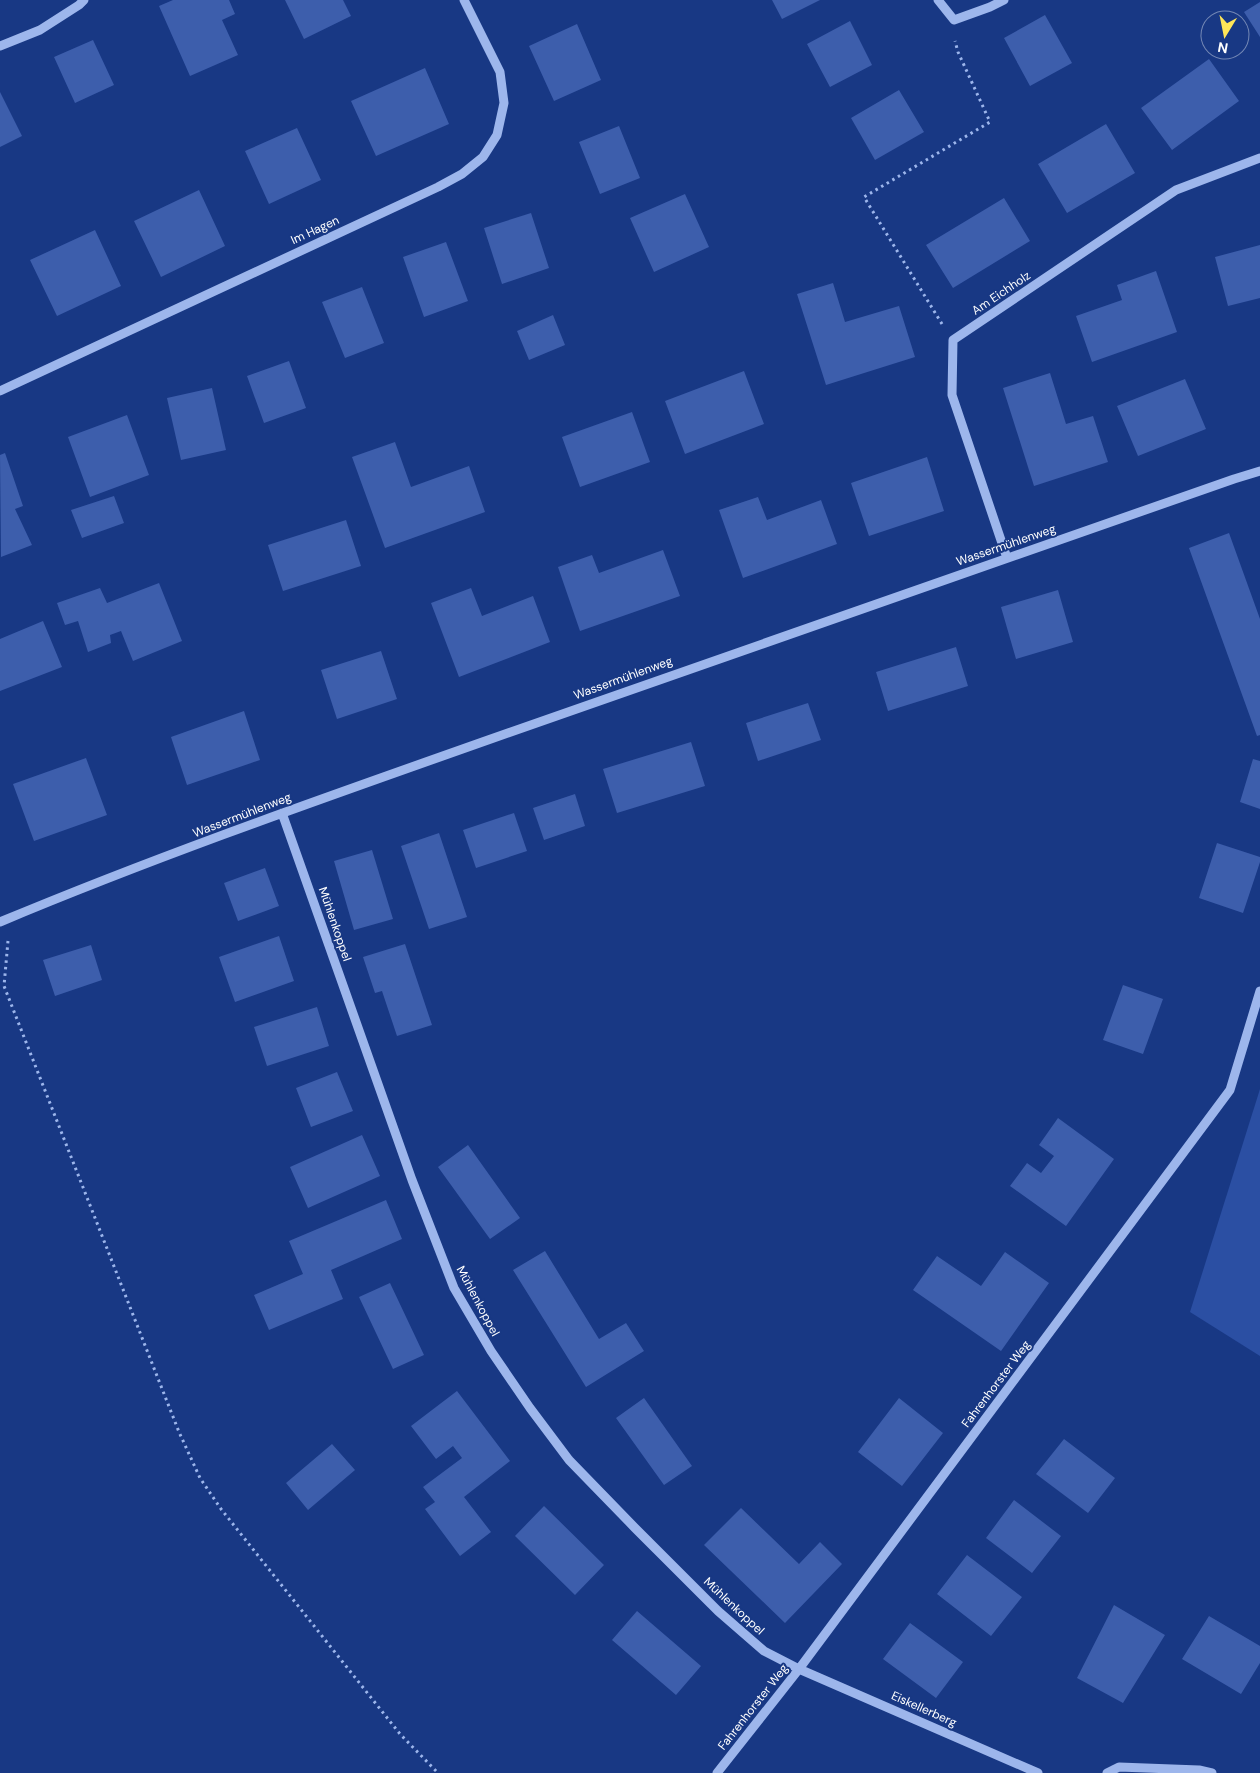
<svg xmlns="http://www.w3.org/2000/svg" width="1260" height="1773" viewBox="0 0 1260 1773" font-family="'DM Sans',sans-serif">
  <rect width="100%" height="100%" fill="#183884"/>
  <path fill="#2b4fa3" d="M 1260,1089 L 1260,1356 L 1190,1312 Z"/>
  <path fill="#3d5eac" d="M 173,0 L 229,0 L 235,14 L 222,20 L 238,55 L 190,76 L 159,6 Z
    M 285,0 L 343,0 L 351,16 L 304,39 Z
    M 772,0 L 820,0 L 782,19 Z
    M 1260,2 L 1260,37 L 1244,12 Z
    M 1045,15 L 1072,63 L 1030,86 L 1004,38 Z
    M 850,21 L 872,65 L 830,87 L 807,44 Z
    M 577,24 L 601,80 L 554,101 L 529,46 Z
    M 93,40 L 114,85 L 75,103 L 54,57 Z
    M 1209,59 L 1239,101 L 1172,150 L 1141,108 Z
    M 425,68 L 449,124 L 376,156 L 351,101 Z
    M 899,90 L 924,132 L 875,160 L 851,118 Z
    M 0,92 L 22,136 L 0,147 Z
    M 1106,124 L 1135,173 L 1067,213 L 1038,164 Z
    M 619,126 L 640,178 L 600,194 L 579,142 Z
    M 297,128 L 321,180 L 269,204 L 245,151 Z
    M 199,190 L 225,246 L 161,277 L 134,221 Z
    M 685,194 L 709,247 L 654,272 L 630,218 Z
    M 1004,198 L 1030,241 L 953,288 L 926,245 Z
    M 531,213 L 549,268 L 502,284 L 484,228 Z
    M 95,230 L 121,286 L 57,316 L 30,260 Z
    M 446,242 L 468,301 L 424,317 L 403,257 Z
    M 1260,245 L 1260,298 L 1228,306 L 1215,257 Z
    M 1156,271 L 1177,332 L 1092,362 L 1076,316 L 1122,300 L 1117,285 Z
    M 833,283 L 845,322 L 899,306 L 915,357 L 826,385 L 797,294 Z
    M 362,287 L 384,343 L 345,358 L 322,302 Z
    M 553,315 L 565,345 L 529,360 L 517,331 Z
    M 289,361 L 306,408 L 264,423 L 247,376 Z
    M 744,371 L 764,424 L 685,454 L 665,401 Z
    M 1050,373 L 1066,424 L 1093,416 L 1108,462 L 1034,486 L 1003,388 Z
    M 1185,379 L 1206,429 L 1138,456 L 1117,406 Z
    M 212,388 L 226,450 L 181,460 L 167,398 Z
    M 632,412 L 650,462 L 580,487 L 562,437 Z
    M 127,415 L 149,475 L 90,497 L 68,437 Z
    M 395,442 L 411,487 L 469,466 L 485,512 L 385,548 L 352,457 Z
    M 5,453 L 23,506 L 15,509 L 32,545 L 1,557 L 0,455 Z
    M 927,457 L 944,511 L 869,536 L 851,483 Z
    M 114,496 L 124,523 L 82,538 L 71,510 Z
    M 758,497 L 767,520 L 821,500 L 837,544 L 743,578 L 719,510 Z
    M 346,520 L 361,566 L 283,591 L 268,545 Z
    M 1229,533 L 1260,619 L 1260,735 L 1257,736 L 1189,548 Z
    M 663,550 L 680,596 L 580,631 L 558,567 L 592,555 L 599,573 Z
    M 159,583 L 182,641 L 133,661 L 121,631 L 110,635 L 111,643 L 88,652 L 78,621 L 65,625 L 57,603 L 100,588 L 107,603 Z
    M 471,588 L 482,616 L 533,596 L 550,642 L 459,677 L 431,603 Z
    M 1058,590 L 1073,642 L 1016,659 L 1001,607 Z
    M 43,621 L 62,667 L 0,691 L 0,639 Z
    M 956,647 L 968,686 L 888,711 L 876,672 Z
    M 381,651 L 397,699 L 337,719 L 321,670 Z
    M 808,703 L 821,740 L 758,761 L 746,723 Z
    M 244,711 L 260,760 L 187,785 L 171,737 Z
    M 691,742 L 705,786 L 617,813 L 603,769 Z
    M 86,758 L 107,815 L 34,841 L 13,784 Z
    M 1253,759 L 1260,761 L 1260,809 L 1240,802 Z
    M 575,794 L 585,826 L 544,840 L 533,808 Z
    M 514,813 L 527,851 L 476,868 L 463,830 Z
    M 439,833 L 467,917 L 429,929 L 401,846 Z
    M 1217,843 L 1260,857 L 1260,862 L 1243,913 L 1199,898 Z
    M 372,850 L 393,919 L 354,930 L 334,861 Z
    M 265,868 L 279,906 L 238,921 L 224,883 Z
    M 279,936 L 294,981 L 235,1002 L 219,957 Z
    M 405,944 L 432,1025 L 397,1036 L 382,991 L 375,993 L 363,957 Z
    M 91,945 L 102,980 L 55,996 L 43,960 Z
    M 1123,985 L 1163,999 L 1143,1054 L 1103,1040 Z
    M 317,1007 L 329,1046 L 267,1066 L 254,1027 Z
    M 337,1072 L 353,1111 L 311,1127 L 296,1088 Z
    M 1058,1118 L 1114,1159 L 1066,1226 L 1010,1186 L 1027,1163 L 1041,1173 L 1054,1156 L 1039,1145 Z
    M 362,1135 L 380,1176 L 308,1208 L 290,1167 Z
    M 468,1145 L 520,1218 L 490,1239 L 438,1167 Z
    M 386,1200 L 402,1239 L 331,1270 L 343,1299 L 269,1330 L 254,1295 L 303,1274 L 289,1241 Z
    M 545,1251 L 599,1339 L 626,1323 L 644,1351 L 586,1387 L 513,1270 Z
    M 1005,1252 L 1049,1283 L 1001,1351 L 913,1290 L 937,1256 L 981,1286 Z
    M 390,1283 L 424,1355 L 393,1369 L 359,1297 Z
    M 457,1391 L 510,1461 L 464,1497 L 491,1532 L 460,1556 L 425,1509 L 435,1502 L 423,1487 L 462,1458 L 453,1446 L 436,1459 L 411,1426 Z
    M 644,1398 L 692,1466 L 664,1485 L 616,1418 Z
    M 899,1398 L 943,1433 L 902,1486 L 858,1452 Z
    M 1064,1439 L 1115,1478 L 1088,1513 L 1036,1474 Z
    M 332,1444 L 355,1470 L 308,1510 L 286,1483 Z
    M 1014,1500 L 1061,1536 L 1032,1573 L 986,1538 Z
    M 544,1506 L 604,1565 L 575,1595 L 515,1536 Z
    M 741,1508 L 799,1564 L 820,1542 L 842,1564 L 785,1623 L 704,1545 Z
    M 967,1555 L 1022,1597 L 991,1636 L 937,1594 Z
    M 1114,1605 L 1165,1635 L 1123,1703 L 1077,1678 Z
    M 637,1611 L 701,1666 L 676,1695 L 612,1640 Z
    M 1209,1616 L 1260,1646 L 1260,1663 L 1241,1694 L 1182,1659 Z
    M 910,1623 L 963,1662 L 936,1698 L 883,1659 Z"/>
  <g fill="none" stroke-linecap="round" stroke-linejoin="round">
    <path stroke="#9db6ec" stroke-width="3" stroke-dasharray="2.5 4" stroke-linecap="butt" d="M 942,324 L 864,197 L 990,122 L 958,52 L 955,41
      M 8,941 L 4,986 L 179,1432 L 200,1478 L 221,1509 L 400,1734 L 438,1773"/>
    <path stroke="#9db6ec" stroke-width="9" d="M 938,0 L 954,20 L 990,7 L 1004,0
      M 0,46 L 40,30 L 79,5 L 84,0
      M 0,391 L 438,187 L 462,174 L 483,157 L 497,135 L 504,103 L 500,72 L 464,0
      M 1007,558 L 952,395 L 953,340 L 1176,190 L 1260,158
      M 282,813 L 412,1180 L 454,1288 L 491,1351 L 530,1408 L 569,1460 L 635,1528 L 718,1611 L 764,1651 L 799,1669 L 1038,1773
      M 0,922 C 160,855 324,798 488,740 C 736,651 985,565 1234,479 L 1260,471
      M 717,1773 L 799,1669 L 1230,1090 L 1260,991
      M 1107,1773 L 1119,1767 L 1199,1770 L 1212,1773"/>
  </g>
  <g text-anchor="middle" stroke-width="4" stroke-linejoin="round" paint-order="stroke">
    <g font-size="12" fill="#fff" stroke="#183884">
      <text transform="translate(315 230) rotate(-25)" y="4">Im Hagen</text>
      <text transform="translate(1001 293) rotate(-34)" y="4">Am Eichholz</text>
      <text transform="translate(1006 545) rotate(-19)" y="4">Wassermühlenweg</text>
      <text transform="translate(623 678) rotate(-20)" y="4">Wassermühlenweg</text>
      <text transform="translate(242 815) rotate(-21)" y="4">Wassermühlenweg</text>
      <text transform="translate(335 924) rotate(71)" y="4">Mühlenkoppel</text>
      <text transform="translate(478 1301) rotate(62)" y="4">Mühlenkoppel</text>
      <text transform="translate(996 1384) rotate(-53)" y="4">Fahrenhorster Weg</text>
      <text transform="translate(734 1606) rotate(43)" y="4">Mühlenkoppel</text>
      <text transform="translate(753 1707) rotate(-52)" y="4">Fahrenhorster Weg</text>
      <text transform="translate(924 1709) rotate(24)" y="4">Eiskellerberg</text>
    </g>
  </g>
  <g transform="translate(1225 35) rotate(190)"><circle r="24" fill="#183884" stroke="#7488b5"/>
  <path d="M0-4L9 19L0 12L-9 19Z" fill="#ffe658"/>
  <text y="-8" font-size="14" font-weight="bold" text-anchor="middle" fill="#ffffff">N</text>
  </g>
</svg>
